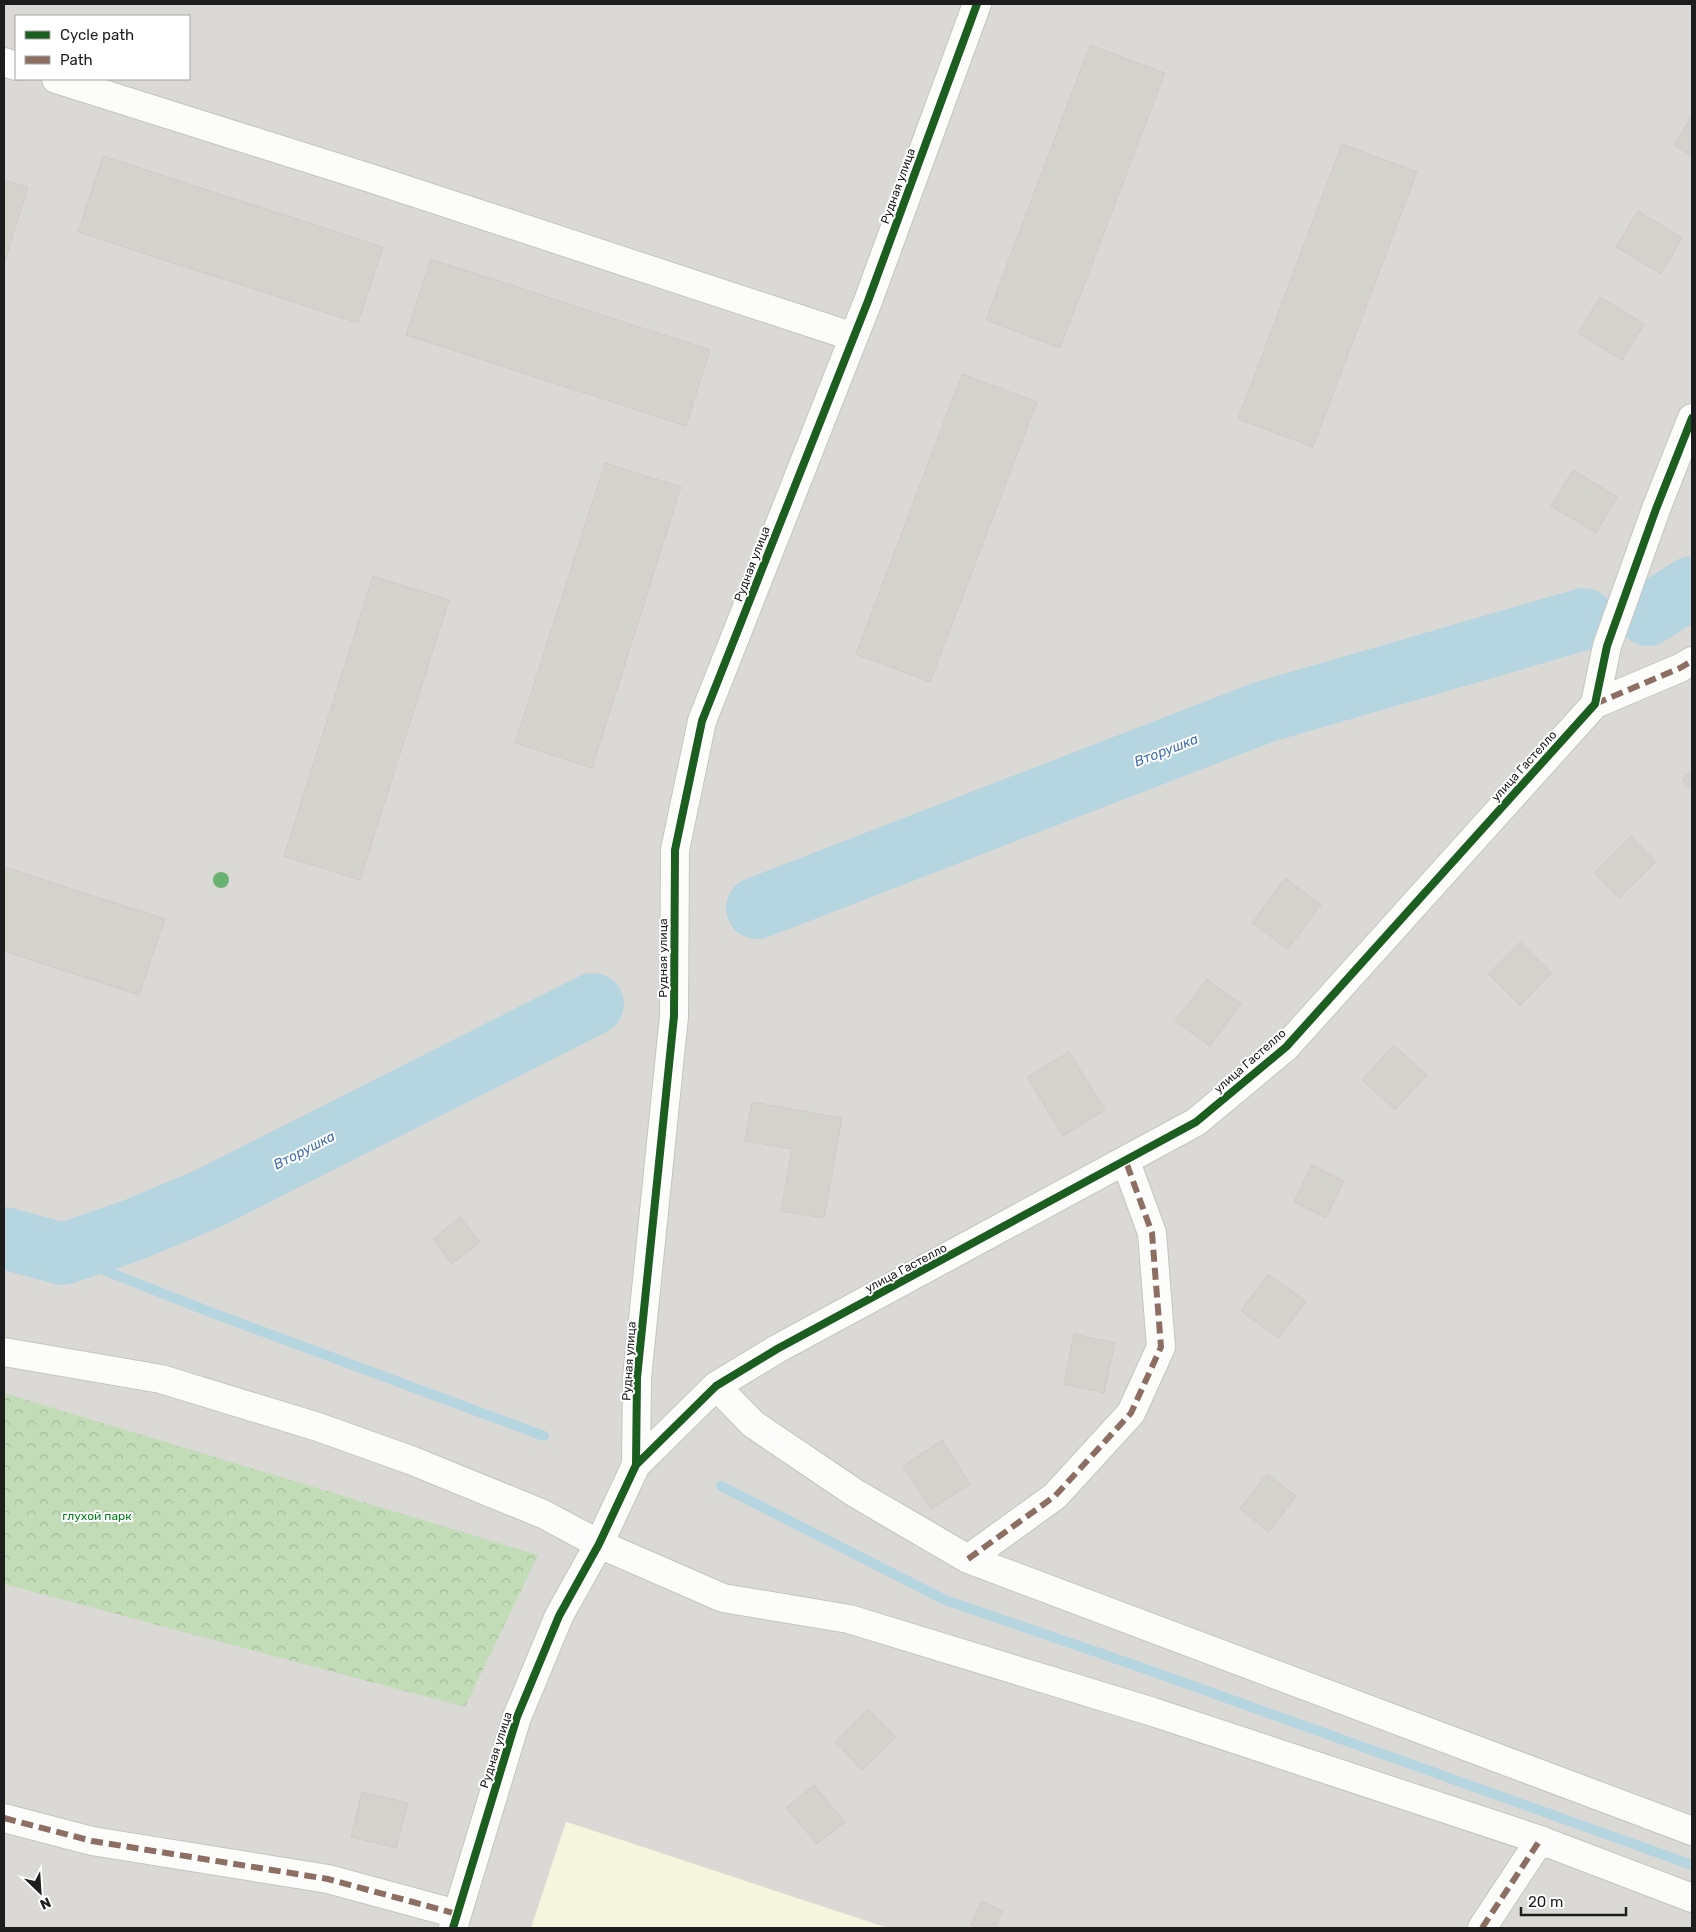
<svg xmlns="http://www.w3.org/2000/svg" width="1696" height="1932" viewBox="0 0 1696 1932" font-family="Rubik,sans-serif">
  <defs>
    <pattern id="forest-crowns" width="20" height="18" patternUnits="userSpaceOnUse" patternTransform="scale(1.25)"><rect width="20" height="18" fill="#c2dcb7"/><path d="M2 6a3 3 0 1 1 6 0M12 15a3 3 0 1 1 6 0" fill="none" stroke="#a6bc9d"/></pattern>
  </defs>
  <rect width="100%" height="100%" fill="#eceae4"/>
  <path fill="#dbd9d6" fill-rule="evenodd" d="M 4,4 L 1692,4 L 1692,1928 L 4,1928 ZM 16,16 L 189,16 L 189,79 L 16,79 Z"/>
  <path fill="#f5f6de" d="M 566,1822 L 567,1822 L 888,1928 L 531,1928 Z"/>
  <path fill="url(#forest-crowns)" d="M 4,1393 L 538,1555 L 465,1707 L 4,1584 Z"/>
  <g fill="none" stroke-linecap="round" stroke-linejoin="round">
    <path stroke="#b5d5e1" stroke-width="10" d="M 63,1254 L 210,1312 L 544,1436
      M 721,1486 L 945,1600 L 1140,1667 L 1692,1865"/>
    <path stroke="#b5d5e1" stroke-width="62" d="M 1648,615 L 1692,587
      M 757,908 L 1264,712 L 1584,619
      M 4,1238 L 63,1254 L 133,1230 L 209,1198 L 593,1004"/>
  </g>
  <path fill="#d4d2cd" stroke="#cfcbc6" d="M 1090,45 L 1165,73 L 1060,348 L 986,320 Z
    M 1692,115 L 1692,156 L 1674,145 Z
    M 1342,144 L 1417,172 L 1313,447 L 1238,419 Z
    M 103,156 L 383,247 L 358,323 L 78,232 Z
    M 4,180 L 28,187 L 4,264 Z
    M 1638,211 L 1682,238 L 1661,274 L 1616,247 Z
    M 431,259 L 710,350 L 686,426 L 406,335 Z
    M 1600,297 L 1644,324 L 1622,360 L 1578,333 Z
    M 962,374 L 1037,402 L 930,682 L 856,654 Z
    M 605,463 L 681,487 L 592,768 L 515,743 Z
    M 1573,470 L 1617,497 L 1596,533 L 1551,506 Z
    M 373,576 L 449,600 L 360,880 L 284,856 Z
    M 1692,771 L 1692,791 L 1682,779 Z
    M 1631,836 L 1656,862 L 1619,898 L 1594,873 Z
    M 4,867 L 165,919 L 139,995 L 4,951 Z
    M 1285,878 L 1321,905 L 1288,949 L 1252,923 Z
    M 1520,942 L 1552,973 L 1520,1006 L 1488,974 Z
    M 1207,979 L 1241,1004 L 1210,1046 L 1175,1021 Z
    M 1394,1045 L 1427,1075 L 1395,1110 L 1362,1080 Z
    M 1069,1052 L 1105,1110 L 1063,1136 L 1027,1077 Z
    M 752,1102 L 842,1118 L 824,1218 L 781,1211 L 792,1149 L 745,1141 Z
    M 1312,1165 L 1344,1181 L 1326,1218 L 1294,1202 Z
    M 460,1217 L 480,1242 L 452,1264 L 433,1239 Z
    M 1268,1274 L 1306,1301 L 1279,1338 L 1241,1311 Z
    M 1074,1334 L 1115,1343 L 1104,1393 L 1064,1384 Z
    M 942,1440 L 970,1484 L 931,1509 L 903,1466 Z
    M 1267,1474 L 1296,1496 L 1269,1532 L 1240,1509 Z
    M 868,1709 L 896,1737 L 862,1770 L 835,1742 Z
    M 814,1785 L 845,1822 L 817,1844 L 786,1808 Z
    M 362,1792 L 408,1803 L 396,1848 L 351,1837 Z
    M 981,1901 L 1003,1911 L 995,1928 L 979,1928 L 971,1925 Z"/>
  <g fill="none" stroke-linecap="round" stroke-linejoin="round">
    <defs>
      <path id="minor" d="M 4,62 L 16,66
        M 56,79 L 370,178 L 854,337
        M 1595,704 L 1680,668 L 1692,661
        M 4,1352 L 161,1379 L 318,1427 L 413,1461 L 543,1514 L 599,1544 L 723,1598 L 849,1619 L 1153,1712 L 1540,1840 L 1692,1898
        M 716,1386 L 753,1424 L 855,1493 L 968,1559 L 1692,1831
        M 636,1465 L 716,1386 L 777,1349 L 1196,1122 L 1286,1047 L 1595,704 L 1607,646 L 1656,509 L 1692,418
        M 968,1559 L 1055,1496 L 1131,1413 L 1161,1347 L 1152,1233 L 1126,1162
        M 4,1818 L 92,1841 L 328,1879 L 457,1914
        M 453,1928 L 517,1717 L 559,1616 L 599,1544 L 636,1465 L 637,1378 L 674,1016 L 675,850 L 702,721 L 868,301 L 977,4
        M 1482,1928 L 1540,1840"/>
    </defs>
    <use href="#minor" stroke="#c4c4c1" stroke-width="30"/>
    <use href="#minor" stroke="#fcfcfb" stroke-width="28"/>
    <path stroke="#8d6e63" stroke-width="6" stroke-dasharray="12 6" stroke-linecap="butt" d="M 1595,704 L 1680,668 L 1692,661
      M 968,1559 L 1055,1496 L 1131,1413 L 1161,1347 L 1152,1233 L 1126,1162
      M 4,1818 L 92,1841 L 328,1879 L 457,1914
      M 1482,1928 L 1540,1840"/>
    <defs>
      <path id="cycleway" d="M 636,1465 L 716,1386 L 777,1349 L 1196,1122 L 1286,1047 L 1595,704 L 1607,646 L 1656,509 L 1692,418
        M 453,1928 L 517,1717 L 559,1616 L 599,1544 L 636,1465 L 637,1378 L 674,1016 L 675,850 L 702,721 L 868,301 L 977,4"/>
    </defs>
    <use href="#cycleway" stroke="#fff" stroke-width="11"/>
    <use href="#cycleway" stroke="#1b5e20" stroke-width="8"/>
  </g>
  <circle fill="#6cb174" cx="221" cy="880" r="8"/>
  <g text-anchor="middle" stroke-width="4" stroke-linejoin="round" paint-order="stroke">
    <g font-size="12" fill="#1d1d1d" stroke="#fff">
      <text transform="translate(898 186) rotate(-70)" y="4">Рудная улица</text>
      <text transform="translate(752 564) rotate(-69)" y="4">Рудная улица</text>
      <text transform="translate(1524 766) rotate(-48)" y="4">улица Гастелло</text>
      <text transform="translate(663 958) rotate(-90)" y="4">Рудная улица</text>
      <text transform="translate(1250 1061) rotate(-41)" y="4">улица Гастелло</text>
      <text transform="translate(906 1268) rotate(-28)" y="4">улица Гастелло</text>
      <text transform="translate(629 1361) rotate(-86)" y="4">Рудная улица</text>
      <text transform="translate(496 1750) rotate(-72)" y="4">Рудная улица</text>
    </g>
    <g font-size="12" fill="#038218" stroke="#fff">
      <text x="97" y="1520">глухой парк</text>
    </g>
    <g font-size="14" font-style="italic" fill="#4271b3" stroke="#fff">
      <text transform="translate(1166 750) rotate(-21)" y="5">Вторушка</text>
      <text transform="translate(304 1150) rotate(-27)" y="5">Вторушка</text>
    </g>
  </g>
  <rect width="1696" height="1932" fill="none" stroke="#1d1d1d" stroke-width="10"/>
  <rect x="15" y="15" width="175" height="65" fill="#ffffff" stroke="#a5a5a5"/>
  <rect x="25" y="31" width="25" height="8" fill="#1b5e20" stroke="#a5a5a5"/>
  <text x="60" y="40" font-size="15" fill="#1d1d1d">Cycle path</text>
  <rect x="25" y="56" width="25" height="8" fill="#8d6e63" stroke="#a5a5a5"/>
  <text x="60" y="65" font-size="15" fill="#1d1d1d">Path</text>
  <g transform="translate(40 1892) rotate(155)" stroke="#ffffff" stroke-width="4" paint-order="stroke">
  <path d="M0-4L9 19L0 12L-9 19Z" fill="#1d1d1d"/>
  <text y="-8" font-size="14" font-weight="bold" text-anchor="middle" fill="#1d1d1d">N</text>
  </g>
  <path d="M1521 1907v8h105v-8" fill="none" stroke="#1d1d1d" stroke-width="2.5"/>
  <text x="1528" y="1907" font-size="15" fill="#1d1d1d" stroke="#ffffff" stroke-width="4" paint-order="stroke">20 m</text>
</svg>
